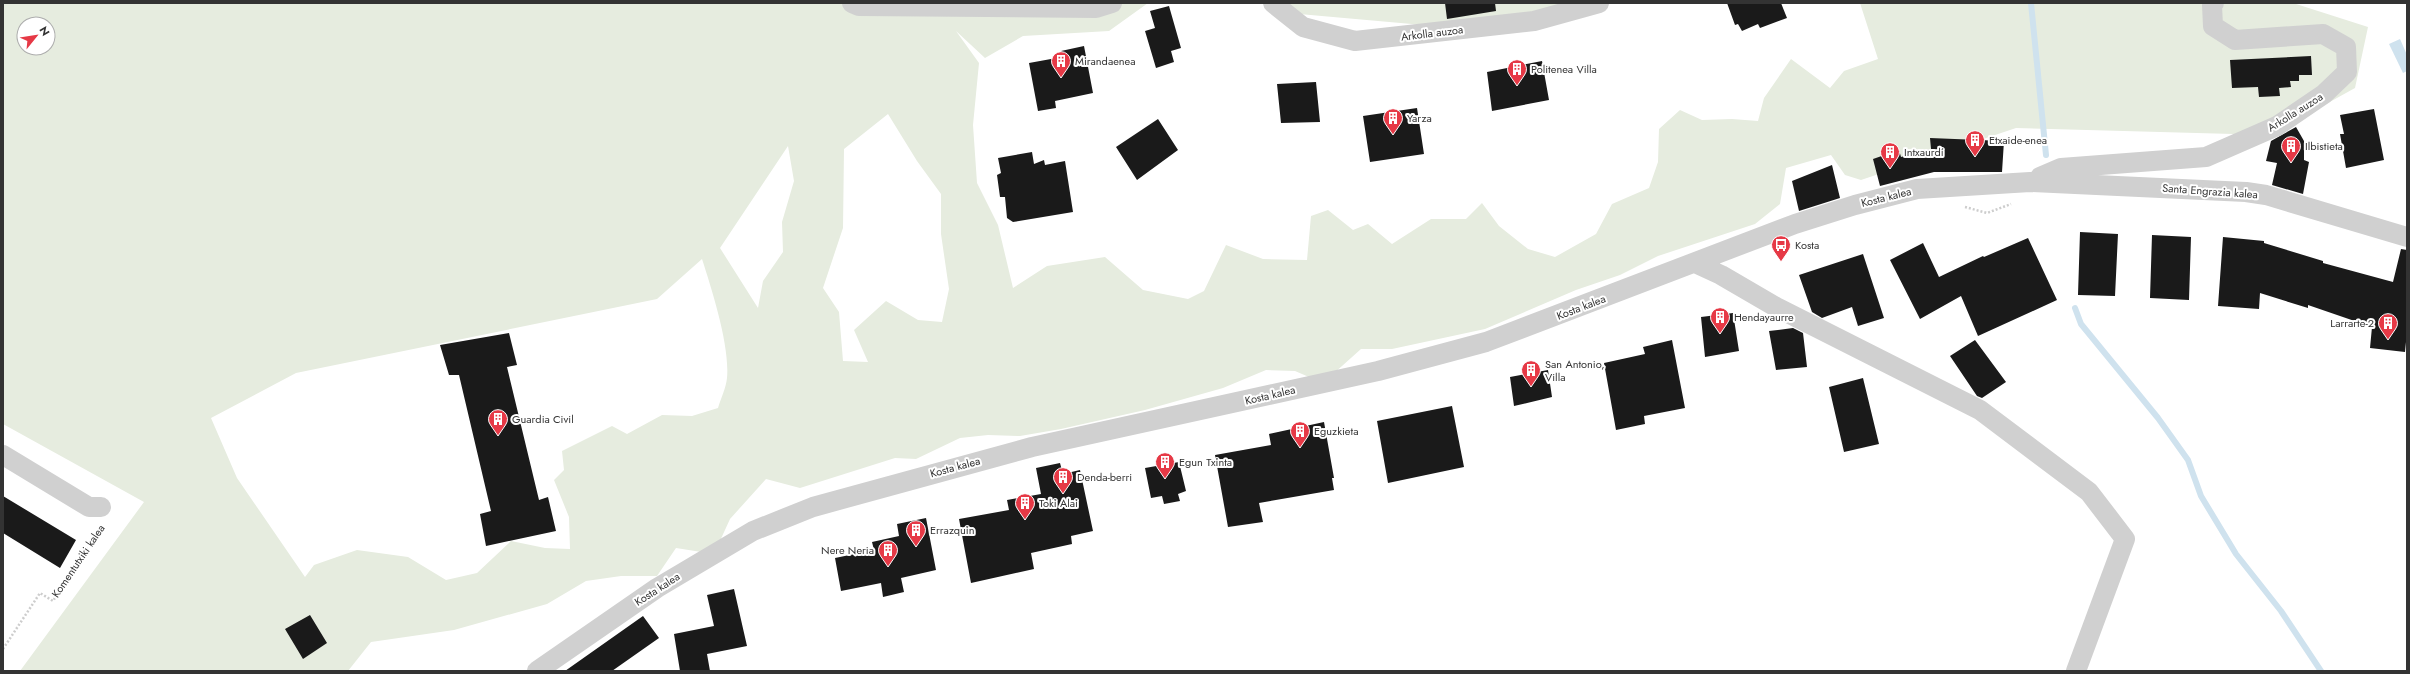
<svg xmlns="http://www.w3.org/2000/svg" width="2410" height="674" viewBox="0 0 2410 674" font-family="Jost,sans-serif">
  <rect width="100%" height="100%" fill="#fff"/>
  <path fill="#e6ecdf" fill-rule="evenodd" d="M 3,3 L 1148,3 L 1109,31 L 1023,36 L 985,58 L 956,31 L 979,63 L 973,125 L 977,183 L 998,225 L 1013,288 L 1047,266 L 1105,257 L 1143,290 L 1188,299 L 1204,291 L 1226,245 L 1263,259 L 1307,260 L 1311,216 L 1328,210 L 1353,230 L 1368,224 L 1392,244 L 1431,219 L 1466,219 L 1482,203 L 1499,226 L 1528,249 L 1555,257 L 1596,234 L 1612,204 L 1649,188 L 1658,162 L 1659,129 L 1680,110 L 1702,120 L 1732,119 L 1758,121 L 1764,98 L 1791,59 L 1830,88 L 1844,71 L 1878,59 L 1860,3 L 2293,3 L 2368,27 L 2355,88 L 2270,135 L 2016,128 L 1861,180 L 1845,175 L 1831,155 L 1786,168 L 1780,204 L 1755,224 L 1658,256 L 1620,275 L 1576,290 L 1485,329 L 1392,349 L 1361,349 L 1323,383 L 1295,371 L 1266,370 L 1223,388 L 1145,410 L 1061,429 L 1020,436 L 988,435 L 960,438 L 916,459 L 895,458 L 800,488 L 766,479 L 730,519 L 714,554 L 676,548 L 657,576 L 621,576 L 586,581 L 547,604 L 454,630 L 371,642 L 348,671 L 20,671 L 144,502 L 3,424 ZM 24,24 L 48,24 L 48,48 L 24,48 ZM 888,114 L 917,161 L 941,194 L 941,234 L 949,289 L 942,322 L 918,320 L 886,301 L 854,330 L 868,362 L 843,361 L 839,312 L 823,288 L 843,228 L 844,149 ZM 788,146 L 794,181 L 782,222 L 783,252 L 763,281 L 758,308 L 720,248 ZM 702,259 C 712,290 730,346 727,378 C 726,388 721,398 718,408 L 692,416 L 662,415 L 627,434 L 612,426 L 562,451 L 564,470 L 554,480 L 569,517 L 570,549 L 545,548 L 511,541 L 477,573 L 446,580 L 408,557 L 357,550 L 314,565 L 305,577 L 237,478 L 211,418 L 296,373 L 657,299 Z
    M 1280,3 L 1604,3 L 1423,25 L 1288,13 Z"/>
  <path fill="#cfe2ee" d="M 2400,39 L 2407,55 L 2407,71 L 2403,73 L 2389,44 Z"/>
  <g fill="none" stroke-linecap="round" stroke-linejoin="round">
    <path stroke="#cfe2ee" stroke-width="6" d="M 2031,3 L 2046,155
      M 2075,308 L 2081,324 L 2158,418 L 2188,460 L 2201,496 L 2236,554 L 2281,611 L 2321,671"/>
  </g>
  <path fill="#1a1a1a" d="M 1445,3 L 1495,3 L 1496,11 L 1447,19 Z
    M 1727,3 L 1781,3 L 1787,18 L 1760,28 L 1758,24 L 1742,31 L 1738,24 L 1735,25 Z
    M 1169,6 L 1181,48 L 1171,51 L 1174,62 L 1156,68 L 1145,31 L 1155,28 L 1150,11 Z
    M 1084,46 L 1093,93 L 1055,101 L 1056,108 L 1038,111 L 1029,63 L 1062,57 L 1061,51 Z
    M 2311,56 L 2312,75 L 2299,75 L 2299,81 L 2290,81 L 2291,87 L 2279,88 L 2280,96 L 2259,97 L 2258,87 L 2232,88 L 2230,60 Z
    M 1542,61 L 1549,100 L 1492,111 L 1487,72 Z
    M 1316,82 L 1320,122 L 1281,123 L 1277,84 Z
    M 1417,108 L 1424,154 L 1370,162 L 1363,116 Z
    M 2374,109 L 2384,160 L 2346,168 L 2340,134 L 2344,134 L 2340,115 Z
    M 1158,119 L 1178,150 L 1137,180 L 1116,147 Z
    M 2296,127 L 2304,141 L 2304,160 L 2309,162 L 2303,194 L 2272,185 L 2277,163 L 2266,161 L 2271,141 Z
    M 1930,138 L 2004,141 L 2002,172 L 1934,172 L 1880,186 L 1873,159 L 1899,150 L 1901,157 L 1931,149 Z
    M 1032,152 L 1034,164 L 1044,160 L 1045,165 L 1065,161 L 1073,212 L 1013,222 L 1007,218 L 1005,197 L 1000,197 L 997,175 L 1001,173 L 998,158 Z
    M 1832,165 L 1840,198 L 1799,211 L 1792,181 Z
    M 2080,232 L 2118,234 L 2115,296 L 2078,295 Z
    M 2152,235 L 2191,237 L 2189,300 L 2150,298 Z
    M 2223,237 L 2264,241 L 2264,243 L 2323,261 L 2323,263 L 2393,282 L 2401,249 L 2407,250 L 2407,332 L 2405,352 L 2370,348 L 2372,327 L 2308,305 L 2308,308 L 2260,293 L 2259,309 L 2218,306 Z
    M 2028,238 L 2057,300 L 1978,336 L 1961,296 L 1920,319 L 1890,260 L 1923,243 L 1939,277 L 1983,256 L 1984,257 Z
    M 1863,254 L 1884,318 L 1858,326 L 1852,307 L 1822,318 L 1812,312 L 1799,275 Z
    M 1733,313 L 1739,351 L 1705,357 L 1701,317 Z
    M 1793,328 L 1803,333 L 1807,367 L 1776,370 L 1769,331 Z
    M 509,333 L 517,365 L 507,367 L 539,500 L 548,497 L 556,531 L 486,546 L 480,514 L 491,511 L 459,375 L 449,375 L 440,345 Z
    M 1672,340 L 1685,408 L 1644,416 L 1645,424 L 1616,430 L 1604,363 L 1645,354 L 1643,347 Z
    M 1975,340 L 2006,382 L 1982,398 L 1977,396 L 1950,356 Z
    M 1548,370 L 1552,397 L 1514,406 L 1510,377 Z
    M 1863,378 L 1879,444 L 1844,452 L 1829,387 Z
    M 1452,406 L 1464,467 L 1388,483 L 1377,421 Z
    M 1324,422 L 1334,478 L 1332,478 L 1334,490 L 1259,503 L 1263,522 L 1228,527 L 1215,455 L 1271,445 L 1269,434 Z
    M 1179,462 L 1186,491 L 1178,494 L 1180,501 L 1164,504 L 1162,496 L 1151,498 L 1145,468 Z
    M 1060,463 L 1063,474 L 1080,470 L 1093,531 L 1071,536 L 1072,544 L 1031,553 L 1034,569 L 971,583 L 959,519 L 1009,510 L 1007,500 L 1041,494 L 1036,468 Z
    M 3,496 L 76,540 L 60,568 L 3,533 Z
    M 926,518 L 936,570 L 901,578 L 904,592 L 883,597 L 881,583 L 841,591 L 835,558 L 874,550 L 872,542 L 899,536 L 897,524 Z
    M 734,589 L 747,646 L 707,654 L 710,671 L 680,671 L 674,634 L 714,626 L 707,595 Z
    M 310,615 L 327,643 L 303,659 L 285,629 Z
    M 643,616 L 659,638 L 612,671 L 565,671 Z"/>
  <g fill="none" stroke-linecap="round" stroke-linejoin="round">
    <path stroke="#cdcdcd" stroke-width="2.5" stroke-dasharray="2 2" stroke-linecap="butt" d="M 1965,207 L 1987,213 L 2011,204
      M 3,649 L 40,593 L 53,601 L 101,527"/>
    <path stroke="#d0d0d0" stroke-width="20" d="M 852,3 L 859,6 L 1096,8 L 1112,3
      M 1273,3 L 1303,27 L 1355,41 L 1534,21 L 1599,3
      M 2040,177 L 2061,168 L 2206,157 L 2277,126 L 2324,94 L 2347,72 L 2346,47 L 2323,34 L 2235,40 L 2213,26 L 2212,5 L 2214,3
      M 1695,263 L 1721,275 L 1776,307 L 1980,410 L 2089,492 L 2125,539 L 2076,671
      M 3,455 L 89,507 L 101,507
      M 537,671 L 657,588 L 753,531 L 813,507 L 1032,447 L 1378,371 L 1486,342 L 1795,224 L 1855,205 L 1917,189 L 2030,182 L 2246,192 L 2266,195 L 2407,237"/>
  </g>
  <defs>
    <symbol id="building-pin" viewBox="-11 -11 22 30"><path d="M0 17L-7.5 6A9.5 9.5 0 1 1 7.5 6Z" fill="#e63946" stroke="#fff"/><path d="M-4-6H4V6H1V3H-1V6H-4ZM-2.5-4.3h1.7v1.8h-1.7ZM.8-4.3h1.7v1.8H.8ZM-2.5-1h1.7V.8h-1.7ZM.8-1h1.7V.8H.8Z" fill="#fff"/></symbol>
    <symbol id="bus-pin" viewBox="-11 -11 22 30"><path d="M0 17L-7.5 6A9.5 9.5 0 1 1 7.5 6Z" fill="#e63946" stroke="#fff"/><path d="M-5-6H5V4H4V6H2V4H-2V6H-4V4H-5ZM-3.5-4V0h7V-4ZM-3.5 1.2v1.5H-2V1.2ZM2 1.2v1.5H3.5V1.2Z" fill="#fff"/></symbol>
  </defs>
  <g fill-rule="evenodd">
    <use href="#building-pin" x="1050" y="50" width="22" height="30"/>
    <use href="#building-pin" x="1506" y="58" width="22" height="30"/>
    <use href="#building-pin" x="1382" y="107" width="22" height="30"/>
    <use href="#building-pin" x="1964" y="129" width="22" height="30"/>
    <use href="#building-pin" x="2280" y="135" width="22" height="30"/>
    <use href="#building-pin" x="1879" y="141" width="22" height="30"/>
    <use href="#bus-pin" x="1770" y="234" width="22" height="30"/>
    <use href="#building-pin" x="1709" y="306" width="22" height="30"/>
    <use href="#building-pin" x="2377" y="312" width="22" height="30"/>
    <use href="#building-pin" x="1520" y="359" width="22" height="30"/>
    <use href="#building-pin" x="487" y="408" width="22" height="30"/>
    <use href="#building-pin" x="1289" y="420" width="22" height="30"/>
    <use href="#building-pin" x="1154" y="451" width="22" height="30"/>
    <use href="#building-pin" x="1052" y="466" width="22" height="30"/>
    <use href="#building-pin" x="1014" y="492" width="22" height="30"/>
    <use href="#building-pin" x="905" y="519" width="22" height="30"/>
    <use href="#building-pin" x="877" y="539" width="22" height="30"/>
  </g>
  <g text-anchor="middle" stroke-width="4" stroke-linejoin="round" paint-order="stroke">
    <g font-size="11" fill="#333" stroke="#fff">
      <text transform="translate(1432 33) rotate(-7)" y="4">Arkolla auzoa</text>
      <text transform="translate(2295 112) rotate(-32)" y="4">Arkolla auzoa</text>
      <text transform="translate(2210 191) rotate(4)" y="4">Santa Engrazia kalea</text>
      <text transform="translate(1886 197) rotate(-14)" y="4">Kosta kalea</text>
      <text transform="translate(1581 307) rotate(-21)" y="4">Kosta kalea</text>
      <text transform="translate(1270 395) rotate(-13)" y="4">Kosta kalea</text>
      <text transform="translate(955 467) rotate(-15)" y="4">Kosta kalea</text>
      <text transform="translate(78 561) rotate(-56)" y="4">Komentutxiki kalea</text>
      <text transform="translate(657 589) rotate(-33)" y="4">Kosta kalea</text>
    </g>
    <g font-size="11" fill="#333" stroke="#fff" text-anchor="start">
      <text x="1075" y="65">Mirandaenea</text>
      <text x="1531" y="73">Politenea Villa</text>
      <text x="1407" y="122">Yarza</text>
      <text x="1989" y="144">Etxaide-enea</text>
      <text x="2305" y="150">Ilbistieta</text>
      <text x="1904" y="156">Intxaurdi</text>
      <text x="1795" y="249">Kosta</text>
      <text x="1734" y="321">Hendayaurre</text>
      <text x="2374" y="327" text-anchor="end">Larrarte-2</text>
      <text x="1545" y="368">San Antonio,<tspan x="1545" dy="13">Villa</tspan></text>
      <text x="512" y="423">Guardia Civil</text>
      <text x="1314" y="435">Eguzkieta</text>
      <text x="1179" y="466">Egun Txinta</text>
      <text x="1077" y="481">Denda-berri</text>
      <text x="1039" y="507">Toki Alai</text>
      <text x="930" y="534">Errazquin</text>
      <text x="874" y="554" text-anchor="end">Nere Neria</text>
    </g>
  </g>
  <rect width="2410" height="674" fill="none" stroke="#333333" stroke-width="8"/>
  <g transform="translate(36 36) rotate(60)"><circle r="19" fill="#ffffff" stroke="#adadad"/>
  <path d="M0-3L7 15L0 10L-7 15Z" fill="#e63946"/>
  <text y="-6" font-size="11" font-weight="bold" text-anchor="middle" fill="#333333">N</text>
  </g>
</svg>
